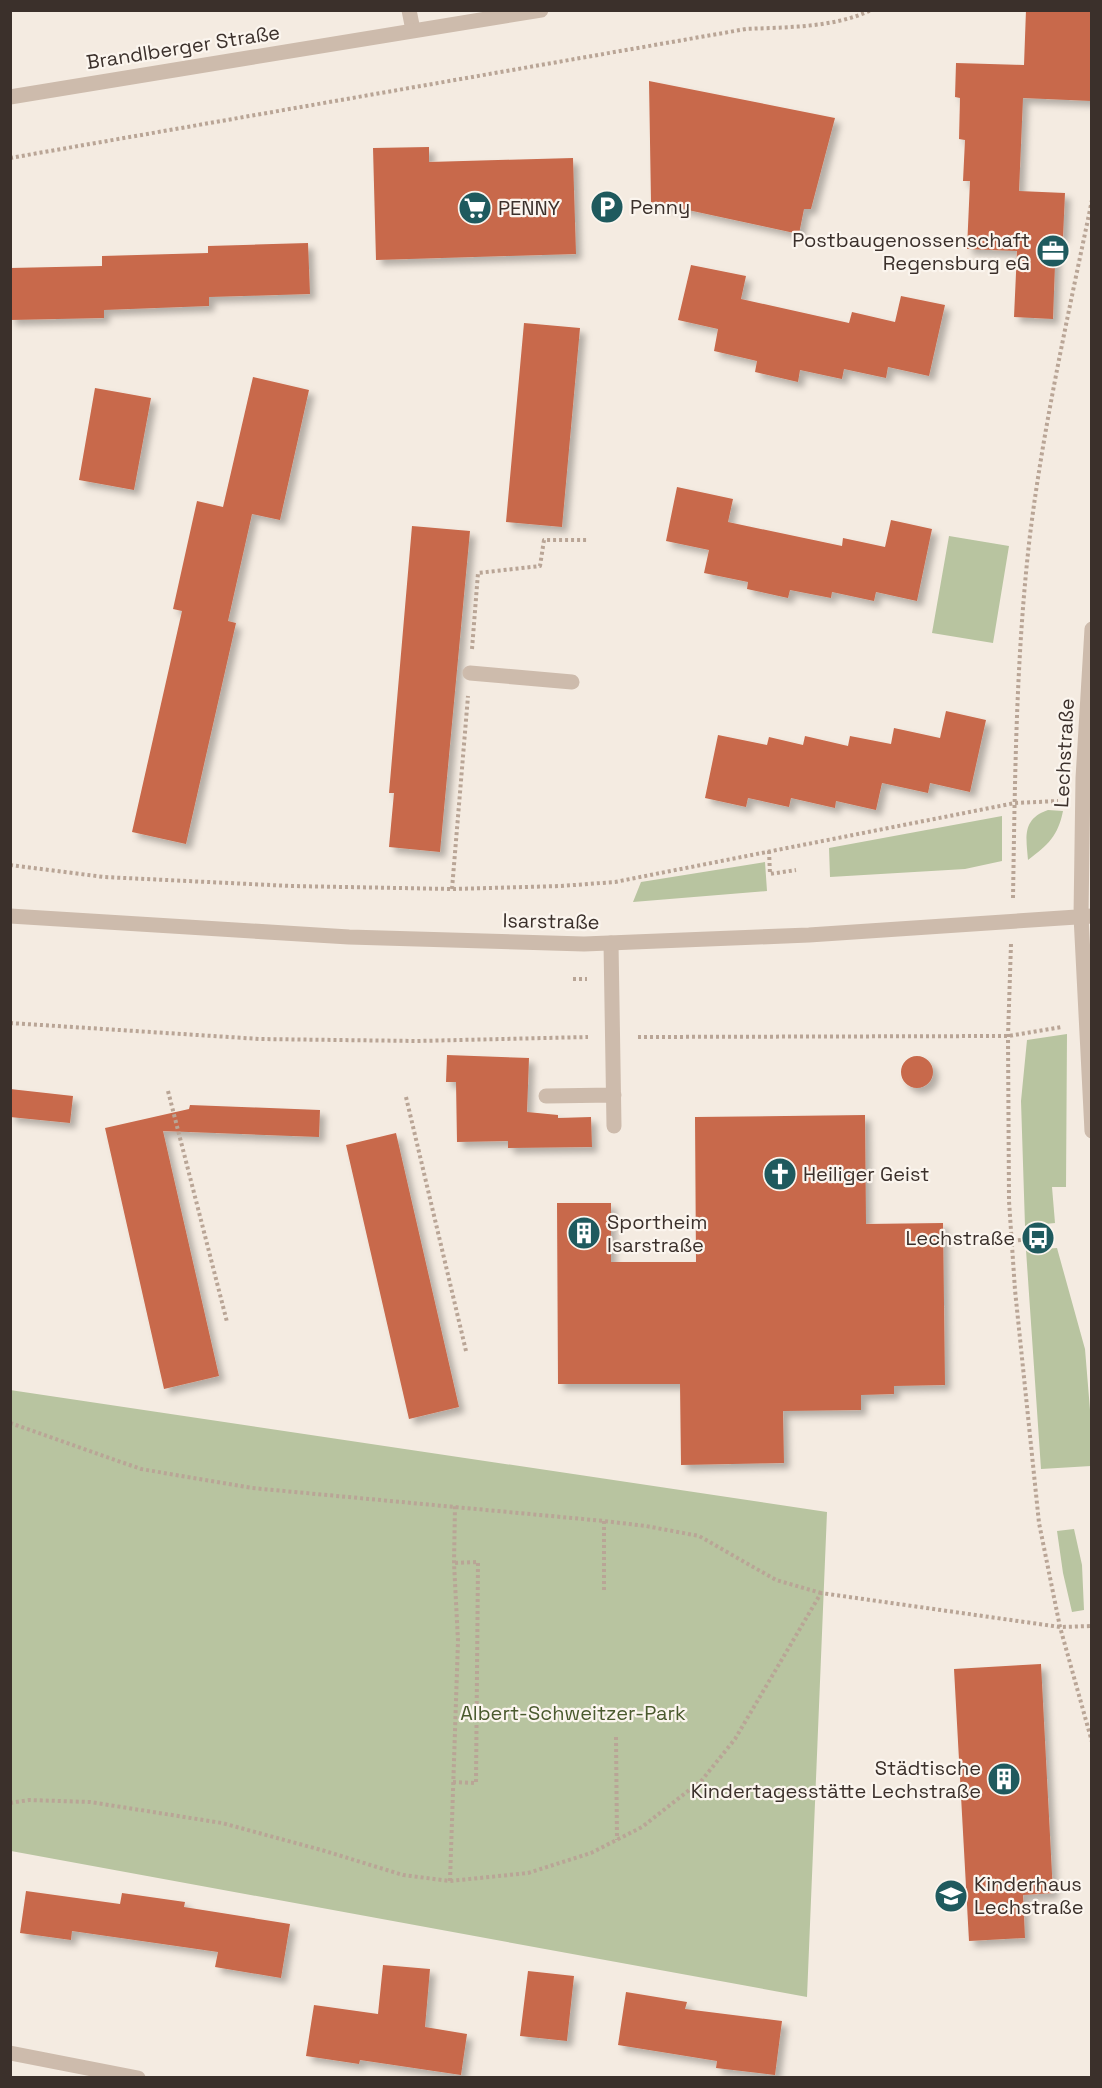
<svg xmlns="http://www.w3.org/2000/svg" width="1102" height="2088" viewBox="0 0 1102 2088" font-family="'Space Grotesk',sans-serif">
  <defs>
    <filter id="shadow"><feDropShadow dx="5.5" dy="5.5" stdDeviation="3" flood-color="#0004"/></filter>
  </defs>
  <rect width="100%" height="100%" fill="#f4ebe1"/>
  <path fill="#b8c4a0" d="M 949,536 L 1009,546 L 993,643 L 932,633 Z
    M 1048,810 L 1063,811 C 1058,836 1048,845 1028,860 C 1026,837 1022,819 1048,810 Z
    M 1002,816 L 1002,861 L 965,869 L 830,877 L 829,848 Z
    M 765,862 L 767,891 L 633,902 L 641,882 Z
    M 1067,1034 L 1066,1187 L 1052,1187 L 1055,1223 L 1025,1226 L 1021,1101 L 1027,1040 Z
    M 1057,1248 L 1085,1349 L 1091,1422 L 1091,1466 L 1041,1469 L 1026,1250 Z
    M 10,1390 L 827,1512 L 807,1997 L 11,1851 Z
    M 1074,1529 L 1082,1565 L 1084,1610 L 1072,1612 L 1063,1573 L 1057,1531 Z"/>
  <path fill="#c8694b" filter="url(#shadow)" d="M 1026,10 L 1092,10 L 1092,101 L 1023,98 L 1019,191 L 1065,193 L 1063,237 L 1056,237 L 1053,319 L 1014,317 L 1017,251 L 967,249 L 970,181 L 963,181 L 965,140 L 959,139 L 960,98 L 955,97 L 956,63 L 1024,65 Z
    M 649,81 L 835,118 L 811,209 L 804,209 L 799,234 L 651,202 Z
    M 429,147 L 429,162 L 573,158 L 576,254 L 376,260 L 373,148 Z
    M 308,243 L 310,294 L 209,297 L 209,306 L 104,310 L 104,318 L 10,320 L 10,268 L 102,266 L 102,256 L 208,253 L 208,246 Z
    M 691,265 L 746,276 L 741,299 L 849,323 L 852,312 L 895,322 L 901,296 L 945,305 L 929,376 L 888,367 L 886,378 L 844,369 L 842,379 L 800,370 L 798,382 L 755,372 L 757,361 L 714,351 L 718,329 L 678,320 Z
    M 524,323 L 580,328 L 562,527 L 506,522 Z
    M 253,377 L 309,390 L 280,520 L 252,514 L 228,621 L 236,623 L 186,844 L 132,832 L 182,611 L 173,609 L 197,501 L 223,507 Z
    M 95,388 L 151,398 L 134,490 L 79,480 Z
    M 677,487 L 733,499 L 728,522 L 842,546 L 843,538 L 885,547 L 891,520 L 932,529 L 917,601 L 876,592 L 874,601 L 832,592 L 831,598 L 790,590 L 788,598 L 747,589 L 748,582 L 704,573 L 709,550 L 666,541 Z
    M 412,526 L 470,531 L 440,852 L 389,847 L 394,793 L 389,793 Z
    M 946,711 L 986,720 L 970,792 L 930,783 L 928,793 L 882,783 L 876,810 L 836,801 L 835,808 L 791,798 L 789,807 L 748,798 L 746,807 L 705,798 L 718,735 L 767,745 L 769,737 L 803,745 L 805,736 L 848,746 L 850,736 L 891,744 L 894,728 L 940,738 Z
    M 447,1055 L 529,1058 L 527,1112 L 558,1115 L 558,1118 L 591,1117 L 592,1147 L 508,1148 L 508,1141 L 457,1142 L 456,1082 L 446,1082 Z
    M901 1072a16 16 0 1 1 32 0a16 16 0 1 1-32 0Z
    M 10,1089 L 73,1096 L 70,1123 L 10,1117 Z
    M 190,1105 L 320,1110 L 319,1137 L 163,1131 L 219,1376 L 164,1389 L 105,1128 L 189,1109 Z
    M 865,1115 L 866,1224 L 943,1223 L 945,1385 L 894,1386 L 894,1394 L 861,1395 L 861,1410 L 783,1411 L 784,1463 L 681,1465 L 680,1384 L 558,1384 L 557,1203 L 611,1203 L 611,1262 L 696,1262 L 695,1117 Z
    M 396,1133 L 459,1407 L 409,1419 L 346,1145 Z
    M 1041,1664 L 1053,1893 L 1023,1895 L 1025,1938 L 969,1941 L 954,1669 Z
    M 26,1891 L 120,1904 L 122,1893 L 185,1902 L 184,1907 L 290,1924 L 281,1978 L 215,1967 L 218,1952 L 72,1931 L 71,1940 L 20,1933 Z
    M 383,1965 L 430,1969 L 425,2027 L 467,2034 L 461,2075 L 360,2060 L 359,2064 L 306,2056 L 314,2005 L 378,2014 Z
    M 528,1971 L 574,1976 L 567,2041 L 520,2036 Z
    M 626,1992 L 687,2002 L 685,2009 L 782,2021 L 775,2075 L 716,2068 L 717,2061 L 618,2045 Z"/>
  <g fill="none" stroke-linecap="round" stroke-linejoin="round">
    <path stroke="#b9a596" stroke-width="4" stroke-dasharray="3 3" stroke-linecap="butt" d="M 10,158 L 746,29 C 787,27 834,28 871,10
      M 472,649 L 478,573 L 540,566 L 544,540 L 587,540
      M 769,851 L 770,874 L 796,870
      M 10,865 L 104,877 L 291,886 L 452,889 L 561,886 L 615,882 L 1015,803 L 1058,801
      M 452,889 L 468,696
      M 1013,898 C 1015,777 1016,655 1030,535 C 1044,422 1069,311 1092,200
      M 1011,944 L 1008,1036 L 1009,1201 L 1015,1290 L 1039,1523 L 1060,1627 L 1092,1742
      M 573,979 L 587,979
      M 10,1023 L 260,1039 L 417,1041 L 588,1037
      M 638,1037 L 1008,1036 L 1062,1027
      M 168,1091 L 227,1322
      M 406,1097 L 466,1351
      M 1012,1241 L 1038,1238
      M 10,1423 L 141,1469 L 252,1488 L 604,1521 L 646,1526 L 699,1536 L 776,1580 L 821,1593
      M 604,1590 L 604,1521
      M 616,1737 L 617,1840
      M 453,1782 L 476,1783 L 478,1562 L 454,1563
      M 10,1803 L 29,1800 L 90,1802 L 222,1823 L 325,1851 L 403,1875 L 450,1881 L 528,1873 L 591,1853 L 642,1827 L 702,1780 L 735,1739 L 821,1593 L 1060,1627 L 1092,1626
      M 450,1881 L 458,1641 L 454,1563 L 455,1506"/>
    <path stroke="#cdbbac" stroke-width="15" d="M 470,673 L 572,682
      M 611,943 L 614,1126
      M 546,1096 L 614,1095"/>
    <path stroke="#cdbbac" stroke-width="15" d="M 409,10 L 413,30
      M 10,2053 L 138,2078"/>
    <path stroke="#cdbbac" stroke-width="15" d="M 10,97 L 541,10
      M 1092,629 L 1083,778 L 1081,916 L 1092,1131
      M 10,916 L 349,937 L 584,944 L 809,935 L 1092,916"/>
  </g>
  <defs>
    <symbol id="parking-disc" viewBox="-11 -11 22 22"><circle r="9.5" fill="#1f5a5e" stroke="#fbf5ee"/><path d="M-3.5-5.5H1a3.5 3.5 0 0 1 0 7H-1V5.5H-3.5ZM-1-3.4V-.6H.8a1.4 1.4 0 0 0 0-2.8Z" fill="#fff"/></symbol>
    <symbol id="supermarket-disc" viewBox="-11 -11 22 22"><circle r="9.5" fill="#1f5a5e" stroke="#fbf5ee"/><path d="M-6-5.5h2.5l.6 2H6L4.5 2H-2.5L-4.4-4H-6ZM-1.5 3.2a1.3 1.3 0 1 0 .1 0ZM3 3.2a1.3 1.3 0 1 0 .1 0Z" fill="#fff"/></symbol>
    <symbol id="office-disc" viewBox="-11 -11 22 22"><circle r="9.5" fill="#1f5a5e" stroke="#fbf5ee"/><path d="M-6-3h4V-5.5h4V-3h4V5H-6ZM-1-4.5V-3h2v-1.5ZM-6 0V1H6V0Z" fill="#fff"/></symbol>
    <symbol id="church-disc" viewBox="-11 -11 22 22"><circle r="9.5" fill="#1f5a5e" stroke="#fbf5ee"/><path d="M-1.2-6h2.4v3.5h3.3v2.4h-3.3V6h-2.4V-.1h-3.3v-2.4h3.3Z" fill="#fff"/></symbol>
    <symbol id="building-disc" viewBox="-11 -11 22 22"><circle r="9.5" fill="#1f5a5e" stroke="#fbf5ee"/><path d="M-4-6H4V6H1V3H-1V6H-4ZM-2.5-4.3h1.7v1.8h-1.7ZM.8-4.3h1.7v1.8H.8ZM-2.5-1h1.7V.8h-1.7ZM.8-1h1.7V.8H.8Z" fill="#fff"/></symbol>
    <symbol id="bus-disc" viewBox="-11 -11 22 22"><circle r="9.5" fill="#1f5a5e" stroke="#fbf5ee"/><path d="M-5-6H5V4H4V6H2V4H-2V6H-4V4H-5ZM-3.5-4V0h7V-4ZM-3.5 1.2v1.5H-2V1.2ZM2 1.2v1.5H3.5V1.2Z" fill="#fff"/></symbol>
    <symbol id="school-disc" viewBox="-11 -11 22 22"><circle r="9.5" fill="#1f5a5e" stroke="#fbf5ee"/><path d="M0-5L7-2L0 1L-7-2ZM-4 1L0 2.5L4 1V4Q0 6-4 4Z" fill="#fff"/></symbol>
  </defs>
  <g fill-rule="evenodd">
    <use href="#parking-disc" x="588" y="188" width="38" height="38"/>
    <use href="#supermarket-disc" x="456" y="189" width="38" height="38"/>
    <use href="#office-disc" x="1034" y="232" width="38" height="38"/>
    <use href="#church-disc" x="761" y="1155" width="38" height="38"/>
    <use href="#building-disc" x="565" y="1214" width="38" height="38"/>
    <use href="#bus-disc" x="1019" y="1219" width="38" height="38"/>
    <use href="#building-disc" x="985" y="1760" width="38" height="38"/>
    <use href="#school-disc" x="932" y="1877" width="38" height="38"/>
  </g>
  <g text-anchor="middle" stroke-width="4.5" stroke-linejoin="round" paint-order="stroke">
    <g font-size="20" fill="#3b302b" stroke="#fbf5ee">
      <text transform="translate(183 47) rotate(-9)" y="7">Brandlberger Straße</text>
      <text transform="translate(1064 753) rotate(-87)" y="7">Lechstraße</text>
      <text transform="translate(551 921) rotate(1)" y="7">Isarstraße</text>
    </g>
    <g font-size="20" fill="#3b302b" stroke="#fbf5ee" text-anchor="start">
      <text x="630" y="214">Penny</text>
      <text x="498" y="215">PENNY</text>
      <text x="1030" y="247" text-anchor="end">Postbaugenossenschaft<tspan x="1030" dy="23">Regensburg eG</tspan></text>
      <text x="803" y="1181">Heiliger Geist</text>
      <text x="607" y="1229">Sportheim<tspan x="607" dy="23">Isarstraße</tspan></text>
      <text x="1015" y="1245" text-anchor="end">Lechstraße</text>
      <text x="981" y="1775" text-anchor="end">Städtische<tspan x="981" dy="23">Kindertagesstätte Lechstraße</tspan></text>
      <text x="974" y="1891">Kinderhaus<tspan x="974" dy="23">Lechstraße</tspan></text>
    </g>
    <g font-size="20" fill="#4a5a2e" stroke="#fbf5ee">
      <text x="573" y="1720">Albert-Schweitzer-Park</text>
    </g>
  </g>
  <rect width="1102" height="2088" fill="none" stroke="#3b302b" stroke-width="24"/>
</svg>
